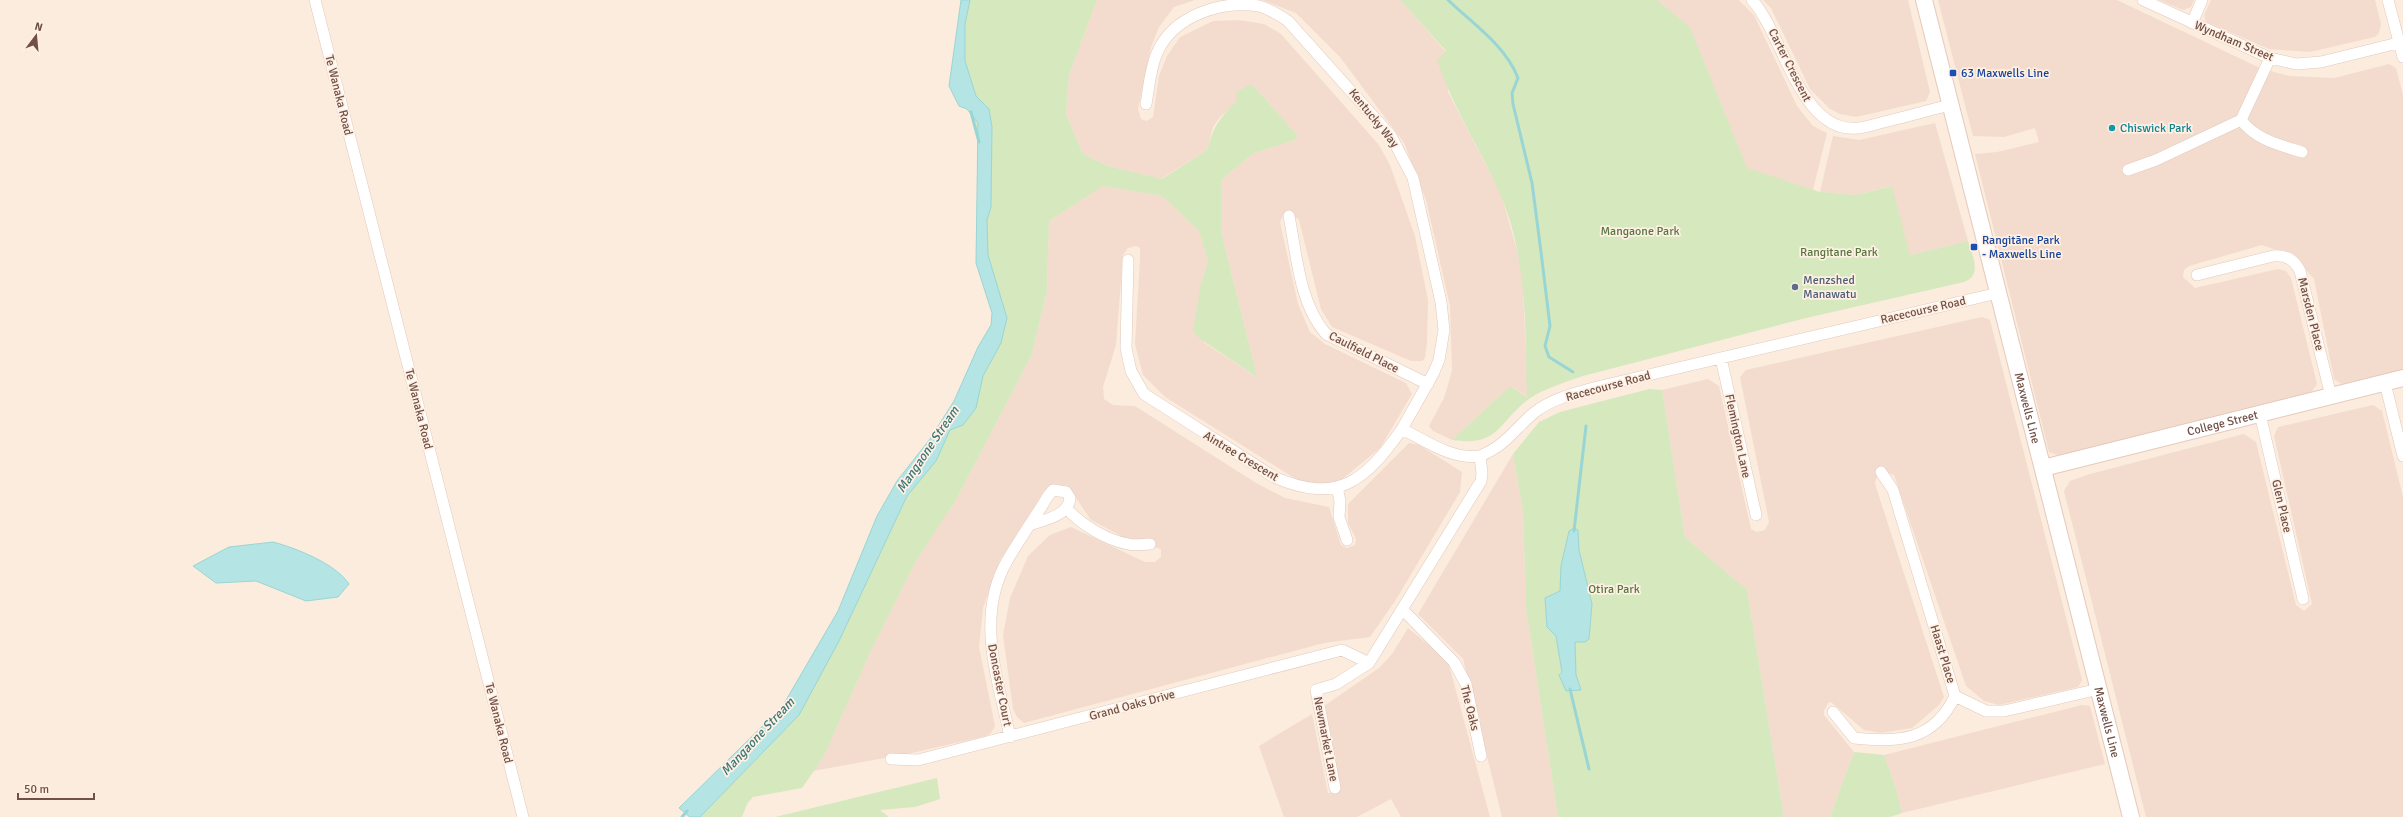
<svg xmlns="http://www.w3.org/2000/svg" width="2403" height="817" viewBox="0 0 2403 817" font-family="Signika,sans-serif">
  <rect width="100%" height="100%" fill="#fbecde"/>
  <path fill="#f3dccd" d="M 1097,0 L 1195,0 L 1174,7 L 1159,27 L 1151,47 L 1138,109 L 1141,119 L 1147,121 L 1153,117 L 1159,76 L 1167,56 L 1180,37 L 1213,21 L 1239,20 L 1264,24 L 1281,34 L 1379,145 L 1390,165 L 1415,236 L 1428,300 L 1427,342 L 1425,358 L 1422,361 L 1411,361 L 1332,327 L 1321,309 L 1299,220 L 1291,213 L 1283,216 L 1280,222 L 1298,304 L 1310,332 L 1325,344 L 1406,383 L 1412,394 L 1380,448 L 1340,481 L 1327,484 L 1307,482 L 1296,479 L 1165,397 L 1143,375 L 1135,344 L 1140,259 L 1140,248 L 1136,246 L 1128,248 L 1123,255 L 1116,345 L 1103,387 L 1104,399 L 1113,405 L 1135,406 L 1256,483 L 1285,498 L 1329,507 L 1341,545 L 1347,548 L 1355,545 L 1356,539 L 1348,523 L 1348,504 L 1409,443 L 1419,445 L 1462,472 L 1460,492 L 1397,598 L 1370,637 L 1324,643 L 1024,723 L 1017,717 L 1013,709 L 1003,635 L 1010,598 L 1028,556 L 1050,535 L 1071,527 L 1145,562 L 1155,562 L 1161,557 L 1161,549 L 1125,538 L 1091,520 L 1068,486 L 1055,484 L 1044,491 L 1000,560 L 983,608 L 979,647 L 995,726 L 991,733 L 986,736 L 912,753 L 813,771 L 823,758 L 869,655 L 917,559 L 956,500 L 1032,354 L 1047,291 L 1049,221 L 1103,186 L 1162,196 L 1199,231 L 1208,261 L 1201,283 L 1203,342 L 1257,377 L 1221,231 L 1221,180 L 1254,153 L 1295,140 L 1298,136 L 1254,86 L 1220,117 L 1213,127 L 1207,150 L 1161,179 L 1108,166 L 1083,154 L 1066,114 L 1069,75 Z
    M 1262,0 L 1400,0 L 1446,52 L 1448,92 L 1501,194 L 1522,268 L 1528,397 L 1510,386 L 1452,440 L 1433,431 L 1429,426 L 1444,398 L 1452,371 L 1450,306 L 1426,200 L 1404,143 L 1340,57 L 1296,13 Z
    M 1657,0 L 1739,0 L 1754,15 L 1797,106 L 1813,126 L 1827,133 L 1813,190 L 1746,168 L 1690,27 Z
    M 1763,0 L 1908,0 L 1930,92 L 1926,101 L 1856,117 L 1840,114 L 1830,109 L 1810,89 L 1771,8 Z
    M 1938,0 L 2117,0 L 2260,68 L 2289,76 L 2334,78 L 2389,64 L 2396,68 L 2403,95 L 2403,370 L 2342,384 L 2334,379 L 2314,279 L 2295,257 L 2262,245 L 2189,266 L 2184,270 L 2183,277 L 2195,288 L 2278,269 L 2286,271 L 2291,278 L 2317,384 L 2311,393 L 2063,457 L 2049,452 L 1975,154 L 1997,152 L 2039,142 L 2035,128 L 2004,137 L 1973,136 Z
    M 2159,0 L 2194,0 L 2191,7 L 2183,10 Z
    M 2211,0 L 2375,0 L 2381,24 L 2379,33 L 2375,37 L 2310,52 L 2269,49 L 2206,22 L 2204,15 Z
    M 1935,123 L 1968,241 L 1910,255 L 1891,186 L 1856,195 L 1820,192 L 1833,136 L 1859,140 Z
    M 1982,317 L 1990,320 L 2082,680 L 2078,687 L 1999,705 L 1984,701 L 1966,686 L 1894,475 L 1880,471 L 1875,482 L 1876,487 L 1944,697 L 1939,705 L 1912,728 L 1881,733 L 1864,730 L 1831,702 L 1828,703 L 1824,711 L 1824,715 L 1854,752 L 1830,817 L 1784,817 L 1747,590 L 1685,537 L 1662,390 L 1708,379 L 1719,386 L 1751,529 L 1757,532 L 1765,530 L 1769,522 L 1740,377 L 1746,370 Z
    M 2373,405 L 2382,411 L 2403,497 L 2403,817 L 2146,817 L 2064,491 L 2070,481 L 2090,474 L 2244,434 L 2256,442 L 2296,605 L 2304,611 L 2312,604 L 2274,436 L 2278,427 Z
    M 1513,454 L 1523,511 L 1526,608 L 1558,817 L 1502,817 L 1463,659 L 1418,614 Z
    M 1408,628 L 1448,661 L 1490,817 L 1401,817 L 1391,799 L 1357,817 L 1284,817 L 1259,746 L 1312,714 L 1328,793 L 1339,792 L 1324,706 L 1379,668 L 1392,654 Z
    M 2082,705 L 2090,706 L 2105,764 L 1902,813 L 1896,788 L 1884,755 Z"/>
  <path fill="#d5e8be" d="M 966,0 L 1097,0 L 1069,75 L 1066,114 L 1083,154 L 1108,166 L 1162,179 L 1207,150 C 1214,126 1219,118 1237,101 L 1236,93 L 1247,86 L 1254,86 L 1298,136 L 1295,140 L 1254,153 L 1221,180 L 1221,231 L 1257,377 L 1203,341 L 1193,332 L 1201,283 L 1208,261 L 1199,231 L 1162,196 L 1103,186 L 1049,221 L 1047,291 L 1032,354 L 956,500 L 916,561 L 869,655 L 823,758 L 802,788 L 753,797 L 747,804 L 742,817 L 689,817 L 685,814 L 794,696 L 954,412 L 996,321 L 980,260 L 981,151 L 964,83 L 961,19 Z
    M 1400,0 L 1657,0 L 1690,27 L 1747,168 L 1820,192 L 1856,195 L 1892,186 L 1910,255 L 1968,241 C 1972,255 1983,276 1964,282 L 1806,318 L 1583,376 C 1566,382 1545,388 1529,399 C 1498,421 1501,447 1452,440 L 1510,386 L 1527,397 C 1525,329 1528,258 1500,194 C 1480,148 1453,108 1437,60 L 1446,51 Z
    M 1649,389 L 1662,390 L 1685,537 L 1747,590 L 1784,817 L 1558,817 L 1526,608 L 1523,511 L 1513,454 L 1539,422 L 1560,412 Z
    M 1854,752 L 1884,755 L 1896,788 L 1902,813 L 1890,817 L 1830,817 Z
    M 937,778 L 940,799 L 915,807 L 880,810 L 889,817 L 775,817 Z"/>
  <path fill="#b4e4e4" stroke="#9ad5d5" d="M 961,0 L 970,0 L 965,24 L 965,61 L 976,96 L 989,109 L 992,127 L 991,207 L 987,220 L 988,255 L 1007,318 L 1001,343 L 983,376 L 976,408 L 963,425 L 950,430 L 936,461 L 907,496 L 839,641 L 799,715 L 700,817 L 690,817 L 679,808 L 782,707 L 838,611 L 877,516 L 897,481 L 930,439 L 954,401 L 978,347 L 991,325 L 992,313 L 976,263 L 978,123 L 967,109 L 959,106 L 949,86 Z
    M 1574,528 L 1578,530 L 1579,550 L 1592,604 L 1589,639 L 1585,642 L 1575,642 L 1576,675 L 1581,690 L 1566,691 L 1559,675 L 1562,672 L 1556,636 L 1547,627 L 1545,598 L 1560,591 L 1561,566 L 1569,531 Z
    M 273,542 C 296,548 336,564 349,584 L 338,597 L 306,601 L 256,581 L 216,583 L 193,566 L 229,547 Z"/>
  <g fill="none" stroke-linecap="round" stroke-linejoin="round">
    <path stroke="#9ad5d5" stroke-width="3" d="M 1448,0 C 1472,23 1506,46 1518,78 L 1512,93 L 1513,104 L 1532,183 L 1541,252 L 1550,326 L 1545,346 L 1549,357 L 1573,372
      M 971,112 L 979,142
      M 1574,531 L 1586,426
      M 1570,689 L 1589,769
      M 682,817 L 687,811"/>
    <defs>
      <path id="street" d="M 315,0 L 523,817
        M 1752,0 C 1784,35 1800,135 1859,128 C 1868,127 1879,123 1888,121 C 1909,116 1929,110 1950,105
        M 2143,0 L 2270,58 L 2296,64 L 2321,62 L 2398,43
        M 2388,0 L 2403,57
        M 2192,23 L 2202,0
        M 1146,104 C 1149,87 1150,69 1157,53 C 1173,16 1220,0 1259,6 C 1270,9 1279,15 1288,21 L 1391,136 L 1413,178 L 1441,302 L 1444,330 L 1439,360 L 1434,372 L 1402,429
        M 2241,120 C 2256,140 2280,145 2302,152
        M 2128,170 L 2156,160 L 2241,120 L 2270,58
        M 1289,216 C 1297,256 1299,303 1326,334 L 1428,384
        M 1128,260 L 1126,348 L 1131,371 L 1144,394 L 1274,477 C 1338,505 1365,481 1402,429 C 1426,441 1452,460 1480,456
        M 2197,275 L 2273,256 C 2286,255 2294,259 2300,271 L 2331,396
        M 1721,358 L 1756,515
        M 2385,383 L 2403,456
        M 2260,414 L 2303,599
        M 1881,472 L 1893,490 L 1955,696 L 1986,711 L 2004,711 L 2099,689
        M 1337,487 L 1340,501 L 1339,517 L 1347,540
        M 1066,508 C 1082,525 1106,540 1128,544 C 1135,546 1143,544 1150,544
        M 1403,610 L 1454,662 L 1466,684 L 1481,756
        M 1833,712 L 1854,738 C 1898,743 1934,741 1955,696
        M 1010,737 C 998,679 975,617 1007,561 C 1020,538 1035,518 1048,496 L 1053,490 L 1066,492 L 1070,498 C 1069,515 1045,520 1032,524
        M 891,759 L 918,760 L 1342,650 L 1369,663
        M 1335,788 L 1316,690 L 1336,684 L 1369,663 L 1481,481 L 1482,473 L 1480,456 C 1508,444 1513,430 1535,412 C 1553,398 1576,393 1597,387 L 1998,293"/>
      <g id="secondary">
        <path id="s1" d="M 1924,0 L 2131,817"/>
        <path id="s2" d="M 2043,468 L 2403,378"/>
      </g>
    </defs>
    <use href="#street" stroke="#e1c9be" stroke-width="12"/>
    <use href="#secondary" stroke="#e6c8bb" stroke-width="18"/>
    <use href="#street" stroke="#fff" stroke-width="11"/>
    <use href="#secondary" stroke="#fff" stroke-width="16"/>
  </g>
  <g fill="#1a4fb4" stroke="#fff0e4" stroke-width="1.5">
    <rect x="1949" y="69" width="8" height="8" rx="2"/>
    <rect x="1970" y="243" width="8" height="8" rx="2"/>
  </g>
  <circle fill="#0f9aa8" stroke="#fff0e4" stroke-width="1.5" cx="2112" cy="128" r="4"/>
  <circle fill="#5c6f8a" stroke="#fff0e4" stroke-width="1.5" cx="1795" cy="287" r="4"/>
  <g text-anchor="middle" stroke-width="3.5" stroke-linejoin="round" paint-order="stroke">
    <g font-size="12" fill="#715047" stroke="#fff0e4">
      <text transform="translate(2234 41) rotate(23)" y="4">Wyndham Street</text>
      <text transform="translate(1790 65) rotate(63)" y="4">Carter Crescent</text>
      <text transform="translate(339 95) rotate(76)" y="4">Te Wanaka Road</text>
      <text transform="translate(1374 118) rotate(51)" y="4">Kentucky Way</text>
      <text transform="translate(1923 310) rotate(-13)" y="4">Racecourse Road</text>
      <text transform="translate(2311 314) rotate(76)" y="4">Marsden Place</text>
      <text transform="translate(1364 352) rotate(27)" y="4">Caulfield Place</text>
      <text transform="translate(1608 386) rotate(-15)" y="4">Racecourse Road</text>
      <text transform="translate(419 409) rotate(76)" y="4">Te Wanaka Road</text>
      <text dy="4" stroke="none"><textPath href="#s1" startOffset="421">Maxwells Line</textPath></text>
      <text dy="4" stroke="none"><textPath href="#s2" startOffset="185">College Street</textPath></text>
      <text transform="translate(1738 436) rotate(78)" y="4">Flemington Lane</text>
      <text transform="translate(1241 456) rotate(31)" y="4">Aintree Crescent</text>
      <text transform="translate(2282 506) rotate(77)" y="4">Glen Place</text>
      <text transform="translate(1943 654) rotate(73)" y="4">Haast Place</text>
      <text transform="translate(1000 685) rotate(79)" y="4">Doncaster Court</text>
      <text transform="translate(1132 705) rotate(-15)" y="4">Grand Oaks Drive</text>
      <text transform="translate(1470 708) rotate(76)" y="4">The Oaks</text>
      <text transform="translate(499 723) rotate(76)" y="4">Te Wanaka Road</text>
      <text dy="4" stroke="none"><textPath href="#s1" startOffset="745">Maxwells Line</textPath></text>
      <text transform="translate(1326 739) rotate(79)" y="4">Newmarket Lane</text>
    </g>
    <g font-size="12" fill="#164399" stroke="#fff0e4" text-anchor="start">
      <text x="1961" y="77">63 Maxwells Line</text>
      <text x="1982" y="244">Rangitāne Park<tspan x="1982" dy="14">- Maxwells Line</tspan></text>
    </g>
    <g font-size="12" fill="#0d838f" stroke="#fff0e4" text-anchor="start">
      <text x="2120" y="132">Chiswick Park</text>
    </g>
    <g font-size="12" fill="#587740" stroke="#fff0e4">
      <text x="1640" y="235">Mangaone Park</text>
      <text x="1839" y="256">Rangitane Park</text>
      <text x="1614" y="593">Otira Park</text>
    </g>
    <g font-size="12" fill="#4e5e75" stroke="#fff0e4" text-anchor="start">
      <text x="1803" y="284">Menzshed<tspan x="1803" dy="14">Manawatu</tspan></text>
    </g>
    <g font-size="13" font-style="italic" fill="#3c7677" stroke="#fff0e4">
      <text transform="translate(927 449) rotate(-56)" y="5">Mangaone Stream</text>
      <text transform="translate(757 736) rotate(-47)" y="5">Mangaone Stream</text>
    </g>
  </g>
  <g transform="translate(36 36) rotate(16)" stroke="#fff0e4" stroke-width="3" paint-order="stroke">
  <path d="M0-3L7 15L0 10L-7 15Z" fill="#715047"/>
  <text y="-6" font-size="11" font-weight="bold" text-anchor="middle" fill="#715047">N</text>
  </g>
  <path d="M18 793v6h76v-6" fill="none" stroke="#715047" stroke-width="2"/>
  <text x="24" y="793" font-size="12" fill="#715047" stroke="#fff0e4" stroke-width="3" paint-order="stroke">50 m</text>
</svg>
